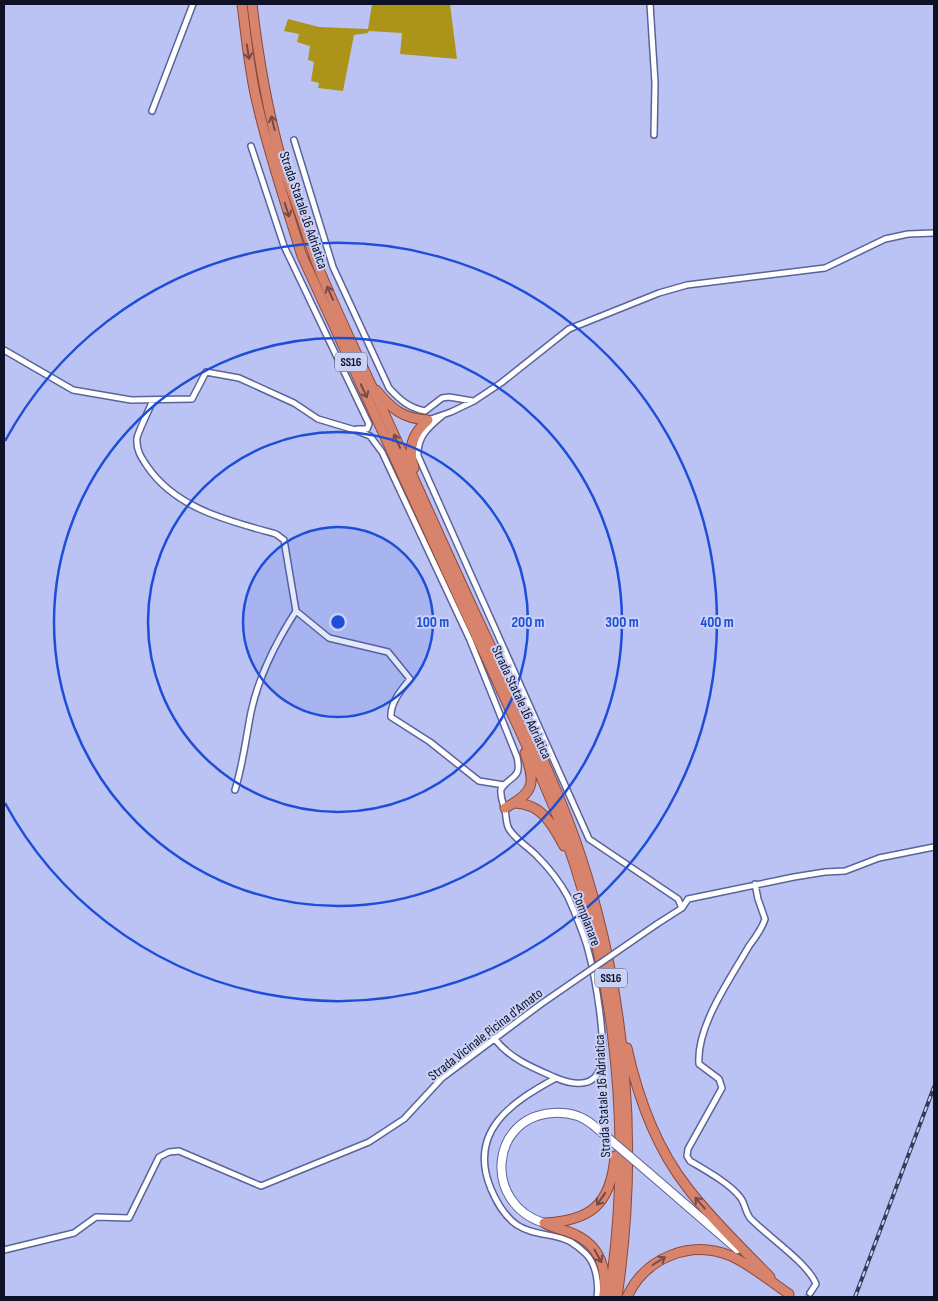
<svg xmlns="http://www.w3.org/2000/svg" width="938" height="1301" viewBox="0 0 938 1301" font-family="'Sofia Sans Condensed',sans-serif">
  <rect width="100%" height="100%" fill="#bbc3f4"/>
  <path fill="#ac9419" d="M 372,4 L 450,4 L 457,59 L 400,54 L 402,33 L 369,31 L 368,33 L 354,35 L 343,91 L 318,88 L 319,83 L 311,81 L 314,62 L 308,60 L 310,46 L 297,42 L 299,34 L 284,31 L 288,19 L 319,27 L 368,29 Z"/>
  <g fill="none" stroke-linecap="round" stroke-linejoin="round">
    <path stroke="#99a0cb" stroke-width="5" stroke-dasharray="5 2.5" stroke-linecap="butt" d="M 806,1297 L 810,1293"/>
    <defs>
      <path id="minor" d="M 650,4 L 655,83 L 654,135
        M 152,111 L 193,4
        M 294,140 L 333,267 L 389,388 C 400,400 409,408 425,411 L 442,398 L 449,397 L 473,401
        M 251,146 L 284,246 L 369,424 L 367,429 L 357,429
        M 4,350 L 73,390 L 131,400 L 192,399 L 206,372 L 239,378 L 294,403 L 318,419 L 355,430 L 370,436 L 382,452 L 470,640 L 517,757 C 522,780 511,774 501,789 C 500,796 502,800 504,807 C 507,814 505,822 509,829 C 516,840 527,846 536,855 C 548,867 560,882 568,897 C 575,913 582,930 587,946 C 594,971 610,1052 598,1073 C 589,1089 567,1083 554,1077 C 531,1067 509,1058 494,1038
        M 153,400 C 150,408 138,432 137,438 C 136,450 141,457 147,466 C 176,509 229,521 276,534 L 284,540 L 296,611 L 329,638 L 388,652 L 410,679 C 401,690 390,703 391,717 L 430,742 L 479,781 L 504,785
        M 443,415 C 429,427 417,436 418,456 L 589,839 L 678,899 L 682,908
        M 428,420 L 451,412 L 474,401 L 501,383 L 569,329 L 659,293 L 687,285 L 825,268 L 885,239 L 908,234 L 934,233
        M 235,790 C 243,764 246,738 251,712 C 259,675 276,642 296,611
        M 755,884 L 758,899 L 765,919 C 762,929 755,938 749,946 C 731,978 696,1026 699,1064 L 719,1079 L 722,1088 L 688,1149 L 687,1156 L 690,1161 C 705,1170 729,1183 740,1197 C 745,1203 745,1211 750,1218 C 767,1236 808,1263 816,1284 L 810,1293
        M 657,924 L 682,908 L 688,899 L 794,877 L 825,872 L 845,871 L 879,858 L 934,847
        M 556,1078 C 512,1102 467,1131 491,1189 C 497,1203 504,1216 517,1225 C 534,1236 554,1233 571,1242 C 576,1245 582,1250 586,1254 C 596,1264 599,1283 597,1297
        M 4,1250 L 74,1233 L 96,1217 L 129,1218 L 159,1157 L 169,1152 L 179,1151 L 261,1186 L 369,1142 L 404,1119 L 442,1078 L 541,1004"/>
      <path id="secondary" d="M 648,1172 L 737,1249
        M 544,1223 C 483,1204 489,1117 553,1113 C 568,1112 582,1116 593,1125"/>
      <path id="trunk" d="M 242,4 C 246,35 249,67 256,98 C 268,152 286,204 302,256 L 542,779 C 613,940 636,1123 609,1297
        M 252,4 C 258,56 267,108 281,159 C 287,178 294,198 301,217 C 307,234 312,252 319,269 C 338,315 360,361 381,406 C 417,485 452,565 489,643 C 521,714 557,783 581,857 C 627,998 639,1150 617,1297
        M 376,390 C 392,409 403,419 428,420
        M 414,468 C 407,448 412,434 428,420
        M 515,803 C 542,804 552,824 564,846
        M 505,808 C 536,792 535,782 525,753
        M 627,1048 C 638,1098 655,1146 687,1187 C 711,1219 742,1248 770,1277
        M 544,1223 C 591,1221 611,1204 615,1156
        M 546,1224 C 556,1229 567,1230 576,1235 C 601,1247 607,1270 604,1296
        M 627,1297 C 645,1258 690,1239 731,1256 C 751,1265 770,1281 789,1294"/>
    </defs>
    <use href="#minor" stroke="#5b639a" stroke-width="8"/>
    <use href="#secondary" stroke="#5b639a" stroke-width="10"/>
    <use href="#trunk" stroke="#8b493c" stroke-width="11"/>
    <use href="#minor" stroke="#fff" stroke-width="5"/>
    <use href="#secondary" stroke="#fff" stroke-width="8"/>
    <use href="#trunk" stroke="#d8846c" stroke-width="9"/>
    <defs>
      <path id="rail" d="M 855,1297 L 934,1087"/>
    </defs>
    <use href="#rail" stroke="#373b57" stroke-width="4"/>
    <use href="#rail" stroke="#cad1f7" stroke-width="2" stroke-dasharray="5.5" stroke-linecap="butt"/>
    <defs>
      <path id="minor-bridge" d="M 541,1004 L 657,924"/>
      <path id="secondary-bridge" d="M 593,1125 L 648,1172"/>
    </defs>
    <use href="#minor-bridge" stroke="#5b639a" stroke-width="8" stroke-linecap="butt"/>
    <use href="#secondary-bridge" stroke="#5b639a" stroke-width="10" stroke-linecap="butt"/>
    <use href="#minor-bridge" stroke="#fff" stroke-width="5"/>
    <use href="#secondary-bridge" stroke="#fff" stroke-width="8"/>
  </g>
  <defs><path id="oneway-shaft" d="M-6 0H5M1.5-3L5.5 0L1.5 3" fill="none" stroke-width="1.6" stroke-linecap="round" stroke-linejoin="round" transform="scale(1.25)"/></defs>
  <g stroke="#744b4a">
    <use href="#oneway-shaft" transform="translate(248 52) rotate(81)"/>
    <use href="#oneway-shaft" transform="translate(273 123) rotate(-103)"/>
    <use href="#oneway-shaft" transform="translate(287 210) rotate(72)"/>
    <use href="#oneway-shaft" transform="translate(330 293) rotate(-114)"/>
    <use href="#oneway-shaft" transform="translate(364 391) rotate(65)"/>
    <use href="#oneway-shaft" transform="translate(397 441) rotate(-114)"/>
    <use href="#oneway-shaft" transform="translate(601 1199) rotate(125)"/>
    <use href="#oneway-shaft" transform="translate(700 1203) rotate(-131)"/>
    <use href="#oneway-shaft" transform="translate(598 1256) rotate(61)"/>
    <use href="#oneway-shaft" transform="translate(659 1261) rotate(-32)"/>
  </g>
  <circle cx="338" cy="622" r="95" fill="#1d4ed8" fill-opacity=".12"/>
  <g fill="none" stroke="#1d4ed8" stroke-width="2.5">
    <circle cx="338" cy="622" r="95"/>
    <circle cx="338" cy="622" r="190"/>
    <circle cx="338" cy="622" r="284"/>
    <path d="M5 441A379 379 0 1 1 5 803"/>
  </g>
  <g text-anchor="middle" stroke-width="4" stroke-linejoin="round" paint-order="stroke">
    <g fill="#cad1f7" stroke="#474b65" stroke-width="1">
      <rect x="335" y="352.5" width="32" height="19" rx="4"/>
      <rect x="595" y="968.5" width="32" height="19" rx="4"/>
    </g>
    <g font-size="12" font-weight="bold" fill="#0f1227">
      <text x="351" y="366">SS16</text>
      <text x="611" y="982">SS16</text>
    </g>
    <g font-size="14" fill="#0f1227" stroke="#cad1f7">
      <text transform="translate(304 210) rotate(71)" y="5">Strada Statale 16 Adriatica</text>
      <text transform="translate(522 702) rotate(65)" y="5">Strada Statale 16 Adriatica</text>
      <text transform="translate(587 919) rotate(69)" y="5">Complanare</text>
      <text transform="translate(485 1034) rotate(-38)" y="5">Strada Vicinale Picina d'Amato</text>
      <text transform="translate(602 1096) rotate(-93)" y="5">Strada Statale 16 Adriatica</text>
    </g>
  </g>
  <circle cx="338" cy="622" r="8" fill="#1d4ed8" stroke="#cad1f7" stroke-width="2.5"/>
  <g font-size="15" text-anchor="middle" font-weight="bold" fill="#1d4ed8" stroke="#cad1f7" stroke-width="4" stroke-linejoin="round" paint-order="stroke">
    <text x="433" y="627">100 m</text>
    <text x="528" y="627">200 m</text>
    <text x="622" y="627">300 m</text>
    <text x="717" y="627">400 m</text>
  </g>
  <rect width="938" height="1301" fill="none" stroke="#0f1227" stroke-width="10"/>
</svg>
